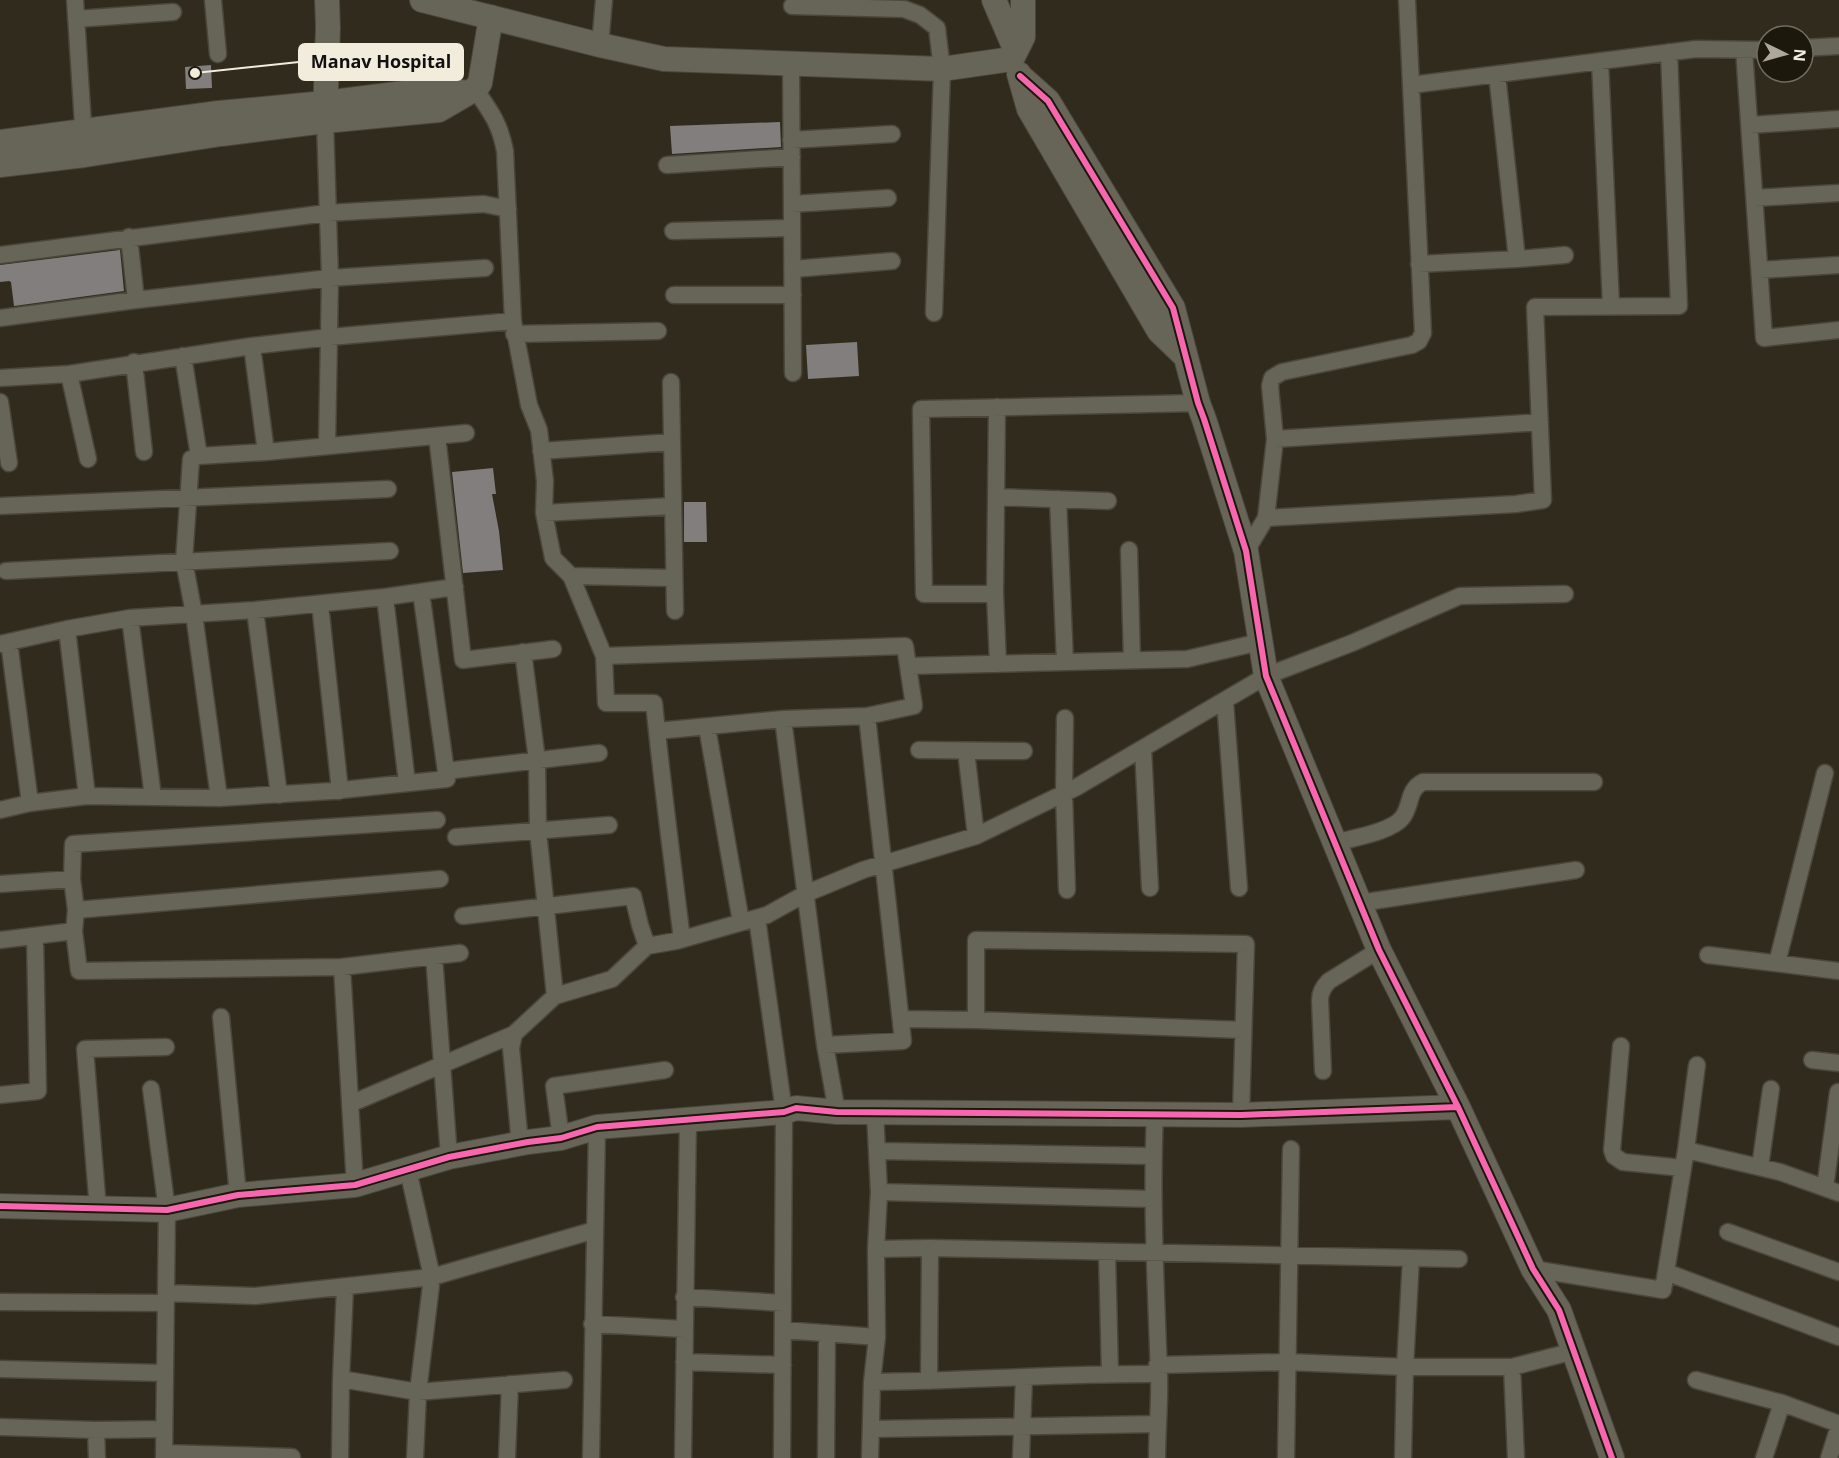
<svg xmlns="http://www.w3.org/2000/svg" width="1839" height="1458" viewBox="0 0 1839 1458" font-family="'Open Sans',sans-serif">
  <rect width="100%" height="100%" fill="#302b1c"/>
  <path fill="#817e7d" d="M 211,65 L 212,88 L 186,89 L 185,67 Z
    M 780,122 L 781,147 L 672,154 L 670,126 Z
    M 120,250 L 124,291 L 14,306 L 11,282 L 9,281 L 0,282 L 0,265 Z
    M 857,342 L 859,376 L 808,379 L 806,345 Z
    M 493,468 L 496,494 L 492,494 L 499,531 L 503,570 L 463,573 L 452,472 Z
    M 684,502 L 706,502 L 707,542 L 684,542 Z"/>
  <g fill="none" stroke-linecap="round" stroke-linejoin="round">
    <defs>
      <path id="street" d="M 75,0 L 84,140
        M 213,0 L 218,54
        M 1407,0 L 1411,85
        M 792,6 L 904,9 L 920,15 L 937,28 L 942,69 L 934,313
        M 76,19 L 173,12
        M 600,45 L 604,0
        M 1803,48 L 1839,46
        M 1744,50 L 1764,338 L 1839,330
        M 1600,61 L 1611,306
        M 791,63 L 793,373
        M 475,89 C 491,112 500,124 505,151 L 513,321 L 529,405 L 539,430 L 545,481 L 544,513 L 553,558 L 571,576 L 604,656
        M 325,121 L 330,278 L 327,446
        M 1750,125 L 1839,119
        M 791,140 L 892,134
        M 667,165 L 792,157
        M 1755,198 L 1839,193
        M 792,204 L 888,198
        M 673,231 L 792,228
        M 129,237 L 136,300
        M 0,255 L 327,213 L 484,204 L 508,209
        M 1517,259 L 1565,255
        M 1419,264 L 1517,259 L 1497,74
        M 793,269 L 892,261
        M 1760,270 L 1839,265
        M 674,295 L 793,295
        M 0,318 L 136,300 L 330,278 L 485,268
        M 514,334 L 658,331
        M 252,346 L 266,452
        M 183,356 L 199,456
        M 134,362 L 144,452
        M 69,374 L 88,459
        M 0,378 L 69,374 L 252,346 L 330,337 L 513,321
        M 671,382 L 675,611
        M 0,402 L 9,463
        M 437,436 L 463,660 L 553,649
        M 1275,439 L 1540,422
        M 541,451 L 672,442
        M 996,497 L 1108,501
        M 1058,499 L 1065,662
        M 0,506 L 388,489
        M 544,513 L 673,506
        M 1266,518 L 1516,504 L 1543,500 L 1535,307 L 1679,306 L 1669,52
        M 1129,550 L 1132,660
        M 1246,551 L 1266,518 L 1275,439 L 1270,386 L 1272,378 L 1282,372 L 1412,345 L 1419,341 L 1423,333 L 1411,85 L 1696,49 L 1767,50
        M 6,571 L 390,551
        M 571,576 L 674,578
        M 995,594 L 997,407
        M 385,597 L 407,783
        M 320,604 L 340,791
        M 255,610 L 279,795
        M 130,618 L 153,797
        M 67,629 L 87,796
        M 9,642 L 30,803
        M 0,644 L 67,629 L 130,618 L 255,610 L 385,597 L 455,587
        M 998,664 L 995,594 L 924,594 L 921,409 L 1198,403
        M 908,666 L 1187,659 L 1260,642
        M 1225,701 L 1239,888
        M 1065,718 L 1064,793 L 1067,890
        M 783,719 L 825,1045 L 837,1112
        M 707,727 L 741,922
        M 657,731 L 783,719 L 867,716 L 914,706 L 905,646 L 604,656 L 606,703 L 654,703 C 662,782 672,860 682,939
        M 1143,748 L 1150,888
        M 919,750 L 1024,751
        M 966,751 L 976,836
        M 446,771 L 599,753
        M 219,798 L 194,614 L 184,561 L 191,459 L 199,456 L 266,452 L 466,433
        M 0,810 L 30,803 L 87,796 L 219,798 L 332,791 L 447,779 L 421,592
        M 437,820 L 73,844 L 72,879 L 76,910 L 74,931 L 79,971 L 342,967 L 460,953
        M 456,837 L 609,825
        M 1335,843 C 1352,838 1391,832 1402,818 C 1412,806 1407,790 1423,782 L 1594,782
        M 0,884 L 72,879
        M 1360,903 L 1576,870
        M 76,910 L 440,879
        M 463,916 L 633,896 L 640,925 L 647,946 L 612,979 L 555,996
        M 757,918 L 784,1112 L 782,1458
        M 0,940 L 74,931
        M 647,946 L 676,941 L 767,915 L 805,894 L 863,870 L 976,836 L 1075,788 L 1266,676 L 1352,643 L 1460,596 L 1565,594
        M 1708,955 L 1839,971
        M 434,956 L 449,1157
        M 1777,963 L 1825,773
        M 342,967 L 355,1185
        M 221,1017 L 238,1195
        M 901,1019 L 976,1020
        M 825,1045 L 903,1041 L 867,716
        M 1621,1046 L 1612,1150 L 1614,1156 L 1623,1162 L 1683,1168
        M 1812,1060 L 1839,1063
        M 1323,1071 L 1320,1000 C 1320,992 1323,987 1329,981 L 1379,950
        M 151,1089 L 167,1210 L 164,1458
        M 0,1095 L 38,1091 L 35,936
        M 350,1104 L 514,1034
        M 1155,1114 C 1151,1201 1156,1288 1159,1375 C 1160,1403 1157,1430 1157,1458
        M 1241,1115 L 1246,944 L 976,940 L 976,1020 L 1243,1030
        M 561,1138 L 554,1086 L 665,1070
        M 520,1144 L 511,1048 L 514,1034 L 555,996 L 538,831 L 537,760 L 523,652
        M 1686,1150 L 1697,1065
        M 878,1151 L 1153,1156
        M 1760,1167 L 1771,1089
        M 408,1170 L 432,1277 L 418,1392 L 415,1458
        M 1825,1188 L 1838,1092
        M 879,1192 L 1153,1199
        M 98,1209 L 85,1049 L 166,1047
        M 1728,1232 L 1839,1272
        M 876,1249 L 930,1248 L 1459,1259
        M 1107,1252 L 1110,1374
        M 1533,1269 L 1663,1290 L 1686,1150 L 1780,1172 L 1839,1193
        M 1666,1272 L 1839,1337
        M 166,1293 L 255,1296 L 432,1277 L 595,1230
        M 684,1297 L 783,1303
        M 0,1302 L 166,1303
        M 592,1324 L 684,1329
        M 783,1330 L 877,1337
        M 684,1362 L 783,1365
        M 1157,1365 L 1288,1362 L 1405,1367 L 1512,1367 L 1574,1351
        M 1512,1367 L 1516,1458
        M 0,1369 L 164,1373
        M 341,1379 L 418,1392 L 564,1380
        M 1696,1380 L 1782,1403 L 1839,1424
        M 929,1381 L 930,1248
        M 872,1382 C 968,1381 1063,1373 1159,1374
        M 0,1427 L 96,1430 L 164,1429
        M 872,1429 L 1157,1424
        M 96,1430 L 97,1458
        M 164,1453 L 292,1457
        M 340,1458 L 341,1379 L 345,1287
        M 507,1458 L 510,1384
        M 591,1458 L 597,1127
        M 683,1458 L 688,1120
        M 826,1458 L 827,1333
        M 870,1458 L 872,1382 L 877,1337 L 876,1249 L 879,1192 L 875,1112
        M 1021,1458 L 1024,1377
        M 1286,1458 L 1291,1149
        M 1403,1458 L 1405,1367 L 1411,1258
        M 1764,1458 L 1782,1403
        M 1829,1458 L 1839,1426"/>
      <path id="secondary" d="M 422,0 L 600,45 L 664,59 L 942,69 L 1012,59 L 1023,37 L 1023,0
        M 994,0 L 1016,51
        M 1019,74 L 1029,109 L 1159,331 L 1184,355
        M 1020,76 L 1048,101 L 1173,308 L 1198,403 L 1204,419 L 1246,551 L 1266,676 L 1379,950 L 1458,1107 L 1533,1269 L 1559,1310 L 1612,1458
        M 325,118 L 328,27 L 327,0
        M 0,142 L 219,113 L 325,103 L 436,89 L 468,93
        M 0,165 L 85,155 L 221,134 L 325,121 L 439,110 L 475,89 L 480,83 L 491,17
        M 0,1206 L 167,1210 L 238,1195 L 355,1185 L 449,1157 L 528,1142 L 561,1138 L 597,1127 L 784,1112 L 796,1108 L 837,1112 L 1241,1115 L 1458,1107"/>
    </defs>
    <use href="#street" stroke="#4b463a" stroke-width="19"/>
    <use href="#secondary" stroke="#4b463a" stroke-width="26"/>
    <use href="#street" stroke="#676458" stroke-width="16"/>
    <use href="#secondary" stroke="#676458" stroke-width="24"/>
    <defs>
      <path id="cycleway" d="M 1020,76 L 1048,101 L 1173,308 L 1198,403 L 1204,419 L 1246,551 L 1266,676 L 1379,950 L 1458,1107 L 1533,1269 L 1559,1310 L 1612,1458
        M 0,1206 L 167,1210 L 238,1195 L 355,1185 L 449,1157 L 528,1142 L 561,1138 L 597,1127 L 784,1112 L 796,1108 L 837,1112 L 1241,1115 L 1458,1107"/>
    </defs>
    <use href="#cycleway" stroke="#1c180c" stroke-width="10"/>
    <use href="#cycleway" stroke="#f766af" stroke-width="6"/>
  </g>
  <path fill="none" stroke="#f1ecdc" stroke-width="2" d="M195 73L299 62"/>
  <circle fill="#f1ecdc" stroke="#1c180c" stroke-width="2" cx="195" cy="73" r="6"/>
  <rect fill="#f1ecdc" stroke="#f1ecdc" stroke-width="2" x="299" y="44" width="164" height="36" rx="6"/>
  <g font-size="18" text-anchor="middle" font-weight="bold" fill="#111">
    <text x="381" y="68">Manav Hospital</text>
  </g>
  <g transform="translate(1785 54) rotate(95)"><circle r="28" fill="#1c180c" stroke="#716d5f" stroke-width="1.5"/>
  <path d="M0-4.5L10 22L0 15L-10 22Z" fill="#ada899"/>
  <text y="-9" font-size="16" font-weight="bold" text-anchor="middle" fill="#f1ecdc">N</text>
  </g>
</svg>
